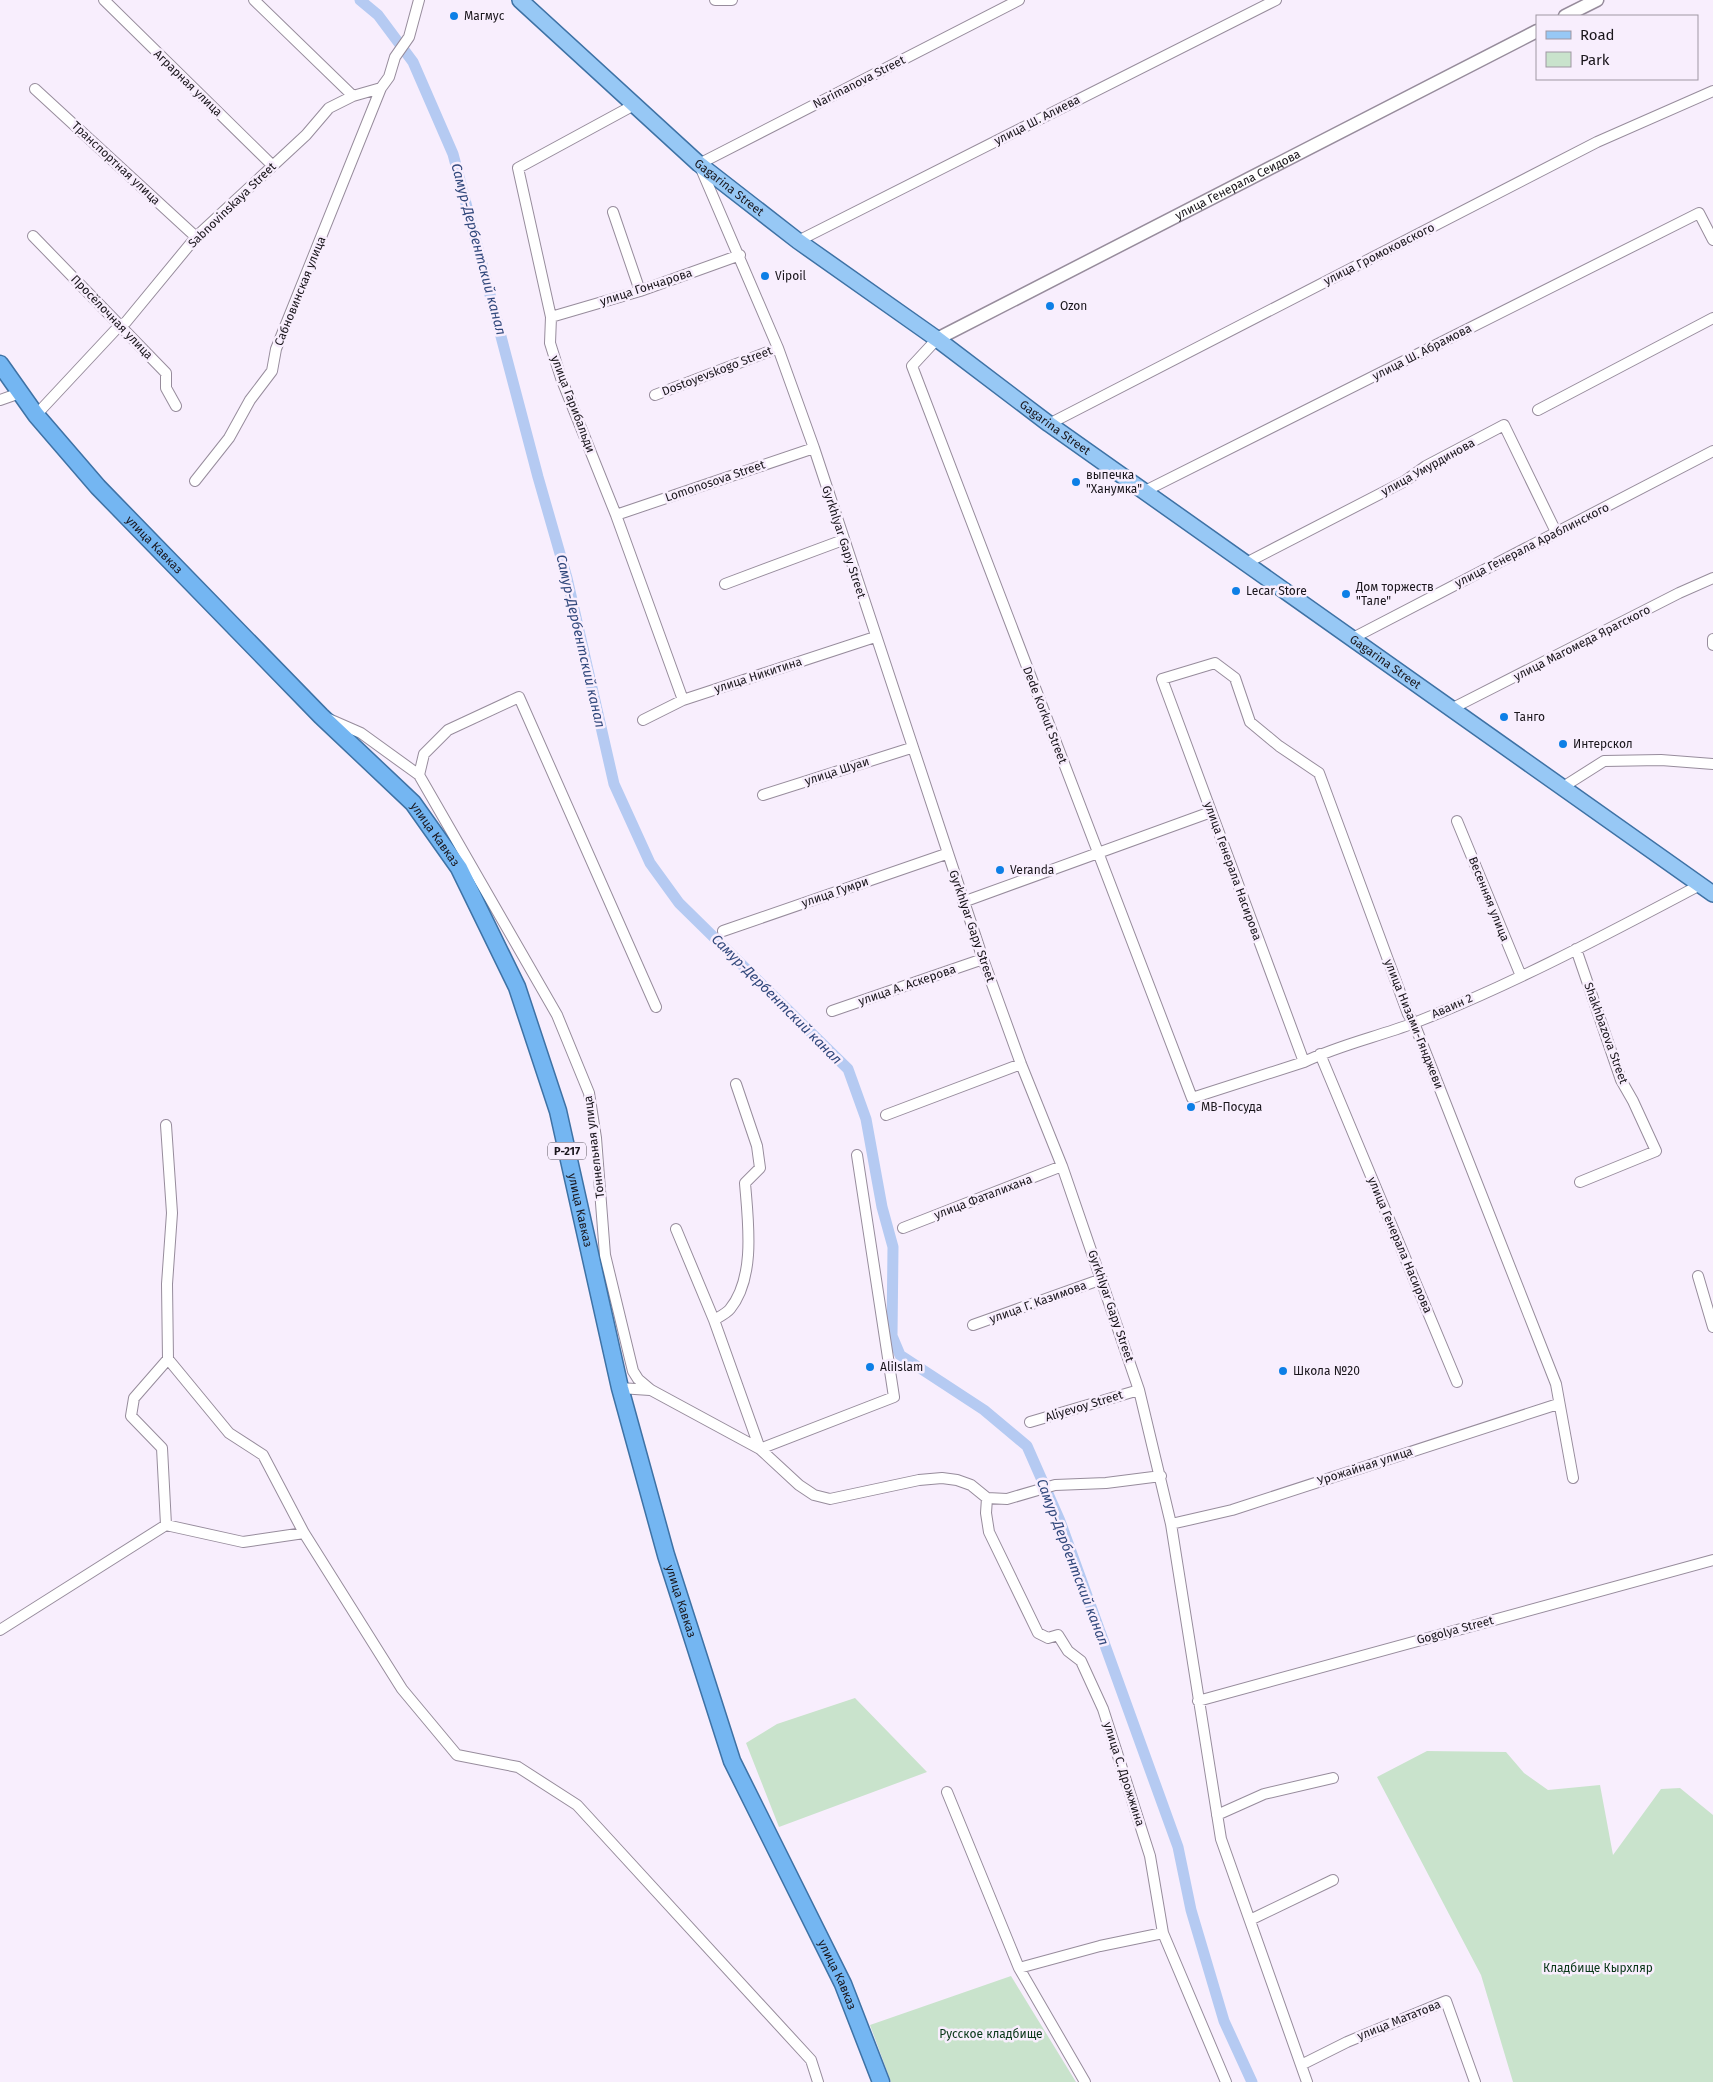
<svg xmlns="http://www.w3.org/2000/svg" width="1713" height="2082" viewBox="0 0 1713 2082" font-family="'Fira Sans',sans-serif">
  <rect width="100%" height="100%" fill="#f8eefd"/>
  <path fill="#c9e3cc" d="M 855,1698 L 927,1772 L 779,1827 L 746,1743 L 777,1724 Z
    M 1427,1751 L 1506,1752 L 1524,1773 L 1548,1790 L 1600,1785 L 1613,1855 L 1661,1789 L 1680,1788 L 1713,1815 L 1713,2082 L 1513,2082 L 1481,1975 L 1377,1777 Z
    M 1011,1976 L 1076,2082 L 891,2082 L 870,2025 Z"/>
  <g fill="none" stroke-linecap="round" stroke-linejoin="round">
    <path stroke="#b5caf2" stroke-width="11" d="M 360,0 L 378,15 L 413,62 L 453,154 L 538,477 L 567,578 L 614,784 L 650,863 L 679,903 L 848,1069 L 866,1119 L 882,1207 L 893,1247 L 892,1336 L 900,1355 L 984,1410 L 1027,1446 L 1060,1521 L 1178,1847 L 1191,1910 L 1224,2021 L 1252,2082"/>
    <defs>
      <path id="minor" d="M 104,0 L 272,165
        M 254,0 L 353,96
        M 715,0 L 732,0
        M 1019,0 L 699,164 L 778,348 L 814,448 L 983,959 L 1021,1064 L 1062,1166 L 1139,1390 L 1171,1524 L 1221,1839 L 1307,2082
        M 35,89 L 196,237
        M 634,105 L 518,168 L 551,317 L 550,343 L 561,378 L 616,515 L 683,700
        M 613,212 L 640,291
        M 33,236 L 166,373 L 166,388 L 176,406
        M 798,241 L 1276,0
        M 551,317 L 640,291 L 740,255
        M 937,339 L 912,366 L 1192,1098 L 1304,1062 C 1339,1045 1377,1037 1414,1023 C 1512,985 1607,934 1700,885
        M 655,395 L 778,348
        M 0,400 L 20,393
        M 1538,410 L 1713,318
        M 36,415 L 120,325 L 126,322 L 196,237 L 306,135 L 329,108 L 353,96 L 381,88 L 389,77 L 395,57 L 409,37 L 419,0
        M 1049,424 L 1597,142 L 1713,91
        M 195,481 L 229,438 L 250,400 L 272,371 L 276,349 L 381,88
        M 1145,491 L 1699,213 L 1713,240
        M 616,515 L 814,448
        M 1246,563 L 1405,481 L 1426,466 L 1504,425 L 1556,532
        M 725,584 L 843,540
        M 1351,639 L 1713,451
        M 1713,639 L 1713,645
        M 1451,709 L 1679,593 L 1713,578
        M 329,719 L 361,733 L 419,775
        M 643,720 L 683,700 L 875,637
        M 1563,787 L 1604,761 L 1661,760 L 1713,764
        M 763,795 L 911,748
        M 1457,821 L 1521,976
        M 963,902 L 1211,812
        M 723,931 L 946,854
        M 1576,949 L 1621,1080 L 1633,1101 L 1656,1151 L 1580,1182
        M 656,1007 L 519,697 L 448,730 L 424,754 L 419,775 L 557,1015 L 589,1093 L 596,1138 L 605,1255 L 633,1371 L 638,1379 L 651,1390 L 760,1449 L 894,1397 L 857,1155
        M 832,1011 L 983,959
        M 1320,1054 L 1457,1382
        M 1304,1062 L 1162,679 L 1215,663 L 1235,678 L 1250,722 L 1279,746 L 1319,773 L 1408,1014 L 1414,1023 L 1556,1384 L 1573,1478
        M 886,1115 L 1021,1064
        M 166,1125 L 172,1213 L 167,1284 L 168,1359 L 229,1433 L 263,1455 L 304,1533 L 402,1689 L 457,1755 L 518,1767 L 577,1805 L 811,2060 L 818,2082
        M 903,1228 L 1062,1166
        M 676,1229 L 714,1320 L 760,1449 L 799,1485 L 814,1495 L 830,1499 L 919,1480 L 942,1478 L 957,1480 L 971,1485 L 987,1498 L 1007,1499 L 1055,1485 L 1106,1483 L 1161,1476
        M 1698,1276 L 1713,1327
        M 714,1320 C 719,1317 727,1313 730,1309 C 756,1277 748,1221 745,1183 L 760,1168 L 757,1146 L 736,1084
        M 973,1325 L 1102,1279
        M 620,1388 L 650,1390
        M 1030,1422 L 1139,1390
        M 987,1498 L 986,1513 L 989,1532 L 1038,1633 L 1048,1638 L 1058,1635 L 1068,1651 L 1081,1661 L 1103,1709 L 1150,1856 L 1163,1933 L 1226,2082
        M 1171,1524 L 1232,1510 L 1558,1404
        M 166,1525 L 162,1448 L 131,1416 L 134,1398 L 168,1359
        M 0,1630 L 166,1525 L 243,1542 L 304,1533
        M 1198,1701 L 1713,1560
        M 947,1792 L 1019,1968 L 1085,2082
        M 1217,1815 L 1264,1794 L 1333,1778
        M 1250,1920 L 1333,1880
        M 1019,1968 L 1100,1946 L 1163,1933
        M 1301,2065 L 1347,2042 L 1446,2001 L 1475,2082"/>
      <g id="tertiary">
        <path d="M 1565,16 L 1597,0"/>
        <path id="s1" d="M 937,339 L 1537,31"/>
      </g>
      <g id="primary">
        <path id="s2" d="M 520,0 L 699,164 L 798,241 L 937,339 L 1049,424 L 1713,894"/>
      </g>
      <g id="trunk">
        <path id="s3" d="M 0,364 L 36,415 L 98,487 L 321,716 L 413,803 L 459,868 L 517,987 L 558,1111 L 620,1388 L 666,1555 L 732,1761 L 843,1984 L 881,2082"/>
      </g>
    </defs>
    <use href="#minor" stroke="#978c9c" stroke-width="12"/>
    <use href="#tertiary" stroke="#978c9c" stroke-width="15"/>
    <use href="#primary" stroke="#3e72a5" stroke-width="18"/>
    <use href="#trunk" stroke="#3e72a5" stroke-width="19"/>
    <use href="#minor" stroke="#fff" stroke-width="10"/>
    <use href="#tertiary" stroke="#fff" stroke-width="12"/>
    <use href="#primary" stroke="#97c8f5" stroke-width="15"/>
    <use href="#trunk" stroke="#74b6f2" stroke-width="16"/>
  </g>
  <g fill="#0d7fe6" stroke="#f8eefd" stroke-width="2">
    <circle cx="454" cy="16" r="5"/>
    <circle cx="765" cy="276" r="5"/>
    <circle cx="1050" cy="306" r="5"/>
    <circle cx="1076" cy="482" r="5"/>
    <circle cx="1236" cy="591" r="5"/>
    <circle cx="1346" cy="594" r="5"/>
    <circle cx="1504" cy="717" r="5"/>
    <circle cx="1563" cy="744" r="5"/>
    <circle cx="1000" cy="870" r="5"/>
    <circle cx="1191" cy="1107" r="5"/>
    <circle cx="870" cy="1367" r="5"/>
    <circle cx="1283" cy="1371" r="5"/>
  </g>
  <g text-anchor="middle" stroke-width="5" stroke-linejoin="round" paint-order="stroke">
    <rect fill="#f8eefd" stroke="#5c565f" stroke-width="1" x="548" y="1142.5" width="38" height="17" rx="4"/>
    <g font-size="11" font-weight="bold" fill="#19151b">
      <text x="567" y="1155">Р-217</text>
    </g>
    <g font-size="12" fill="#19151b" stroke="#f8eefd" text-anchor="start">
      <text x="464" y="20">Магмус</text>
      <text x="775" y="280">Vipoil</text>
      <text x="1060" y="310">Ozon</text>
      <text x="1086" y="479">выпечка<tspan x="1086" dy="14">"Ханумка"</tspan></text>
      <text x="1356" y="591">Дом торжеств<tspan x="1356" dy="14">"Тале"</tspan></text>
      <text x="1246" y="595">Lecar Store</text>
      <text x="1514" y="721">Танго</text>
      <text x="1573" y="748">Интерскол</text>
      <text x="1010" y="874">Veranda</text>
      <text x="1201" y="1111">МВ-Посуда</text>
      <text x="880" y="1371">AliIslam</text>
      <text x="1293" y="1375">Школа №20</text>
    </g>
    <g font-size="12" fill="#19151b" stroke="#f8eefd">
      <text transform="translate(859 82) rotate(-27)" y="4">Narimanova Street</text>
      <text transform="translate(188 83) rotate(44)" y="4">Аграрная улица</text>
      <text transform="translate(1037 120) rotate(-27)" y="4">улица Ш. Алиева</text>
      <text transform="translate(116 163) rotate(43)" y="4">Транспортная улица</text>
      <text dy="4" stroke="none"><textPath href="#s1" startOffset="338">улица Генерала Сеидова</textPath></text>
      <text dy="4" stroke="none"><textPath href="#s2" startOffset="281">Gagarina Street</textPath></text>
      <text transform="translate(232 205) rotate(-44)" y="4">Sabnovinskaya Street</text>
      <text transform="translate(1379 254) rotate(-27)" y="4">улица Громоковского</text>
      <text transform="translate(646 287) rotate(-18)" y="4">улица Гончарова</text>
      <text transform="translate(300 291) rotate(-68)" y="4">Сабновинская улица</text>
      <text transform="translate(112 317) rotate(46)" y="4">Просёлочная улица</text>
      <text transform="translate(1422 352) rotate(-27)" y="4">улица Ш. Абрамова</text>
      <text transform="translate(717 371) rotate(-21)" y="4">Dostoyevskogo Street</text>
      <text transform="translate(573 404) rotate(69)" y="4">улица Гарибальди</text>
      <text dy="4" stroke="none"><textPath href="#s2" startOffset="686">Gagarina Street</textPath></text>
      <text transform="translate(1428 467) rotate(-29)" y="4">улица Умурдинова</text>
      <text transform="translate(715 481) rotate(-19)" y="4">Lomonosova Street</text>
      <text transform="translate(844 542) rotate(72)" y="4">Gyrkhlyar Gapy Street</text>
      <text dy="4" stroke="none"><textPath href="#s3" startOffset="238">улица Кавказ</textPath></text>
      <text transform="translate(1532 545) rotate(-27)" y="4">улица Генерала Араблинского</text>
      <text transform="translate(1582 643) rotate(-27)" y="4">улица Магомеда Ярагского</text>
      <text dy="4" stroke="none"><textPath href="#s2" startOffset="1091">Gagarina Street</textPath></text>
      <text transform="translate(758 675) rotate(-18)" y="4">улица Никитина</text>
      <text transform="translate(1045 715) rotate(69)" y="4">Dede Korkut Street</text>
      <text transform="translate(837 771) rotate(-18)" y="4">улица Шуаи</text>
      <text dy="4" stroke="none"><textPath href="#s3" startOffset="642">улица Кавказ</textPath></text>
      <text transform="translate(1233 871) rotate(70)" y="4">улица Генерала Насирова</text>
      <text transform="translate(835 892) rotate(-19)" y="4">улица Гумри</text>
      <text transform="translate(1489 899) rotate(68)" y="4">Весенняя улица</text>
      <text transform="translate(972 926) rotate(71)" y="4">Gyrkhlyar Gapy Street</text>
      <text transform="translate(907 985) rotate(-19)" y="4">улица А. Аскерова</text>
      <text transform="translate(1452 1006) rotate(-24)" y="4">Аваин 2</text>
      <text transform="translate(1414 1024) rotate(68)" y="4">улица Низами-Гянджеви</text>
      <text transform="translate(1606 1033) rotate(70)" y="4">Shakhbazova Street</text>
      <text transform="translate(594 1147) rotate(-97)" y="4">Тоннельная улица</text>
      <text transform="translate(983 1197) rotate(-21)" y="4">улица Фаталихана</text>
      <text dy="4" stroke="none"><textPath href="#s3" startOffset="1048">улица Кавказ</textPath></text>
      <text transform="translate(1400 1245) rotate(67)" y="4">улица Генерала Насирова</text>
      <text transform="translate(1038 1302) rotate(-20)" y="4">улица Г. Казимова</text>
      <text transform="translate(1111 1306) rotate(71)" y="4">Gyrkhlyar Gapy Street</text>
      <text transform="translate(1084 1406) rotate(-17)" y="4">Aliyevoy Street</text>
      <text transform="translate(1365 1466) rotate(-18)" y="4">Урожайная улица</text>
      <text dy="4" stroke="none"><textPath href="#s3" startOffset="1452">улица Кавказ</textPath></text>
      <text transform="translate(1455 1630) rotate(-15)" y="4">Gogolya Street</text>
      <text transform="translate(1124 1774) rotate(72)" y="4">улица С. Дрожжина</text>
      <text dy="4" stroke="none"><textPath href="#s3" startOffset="1858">улица Кавказ</textPath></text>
      <text transform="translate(1399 2020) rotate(-22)" y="4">улица Мататова</text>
    </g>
    <g font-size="12" fill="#083617" stroke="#f8eefd">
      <text x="1598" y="1972">Кладбище Кырхляр</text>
      <text x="991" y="2038">Русское кладбище</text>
    </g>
    <g font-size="14" font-style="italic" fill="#31487c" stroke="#f8eefd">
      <text transform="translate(479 249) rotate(75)" y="5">Самур-Дербентский канал</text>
      <text transform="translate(581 641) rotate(77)" y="5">Самур-Дербентский канал</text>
      <text transform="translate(777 999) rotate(45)" y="5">Самур-Дербентский канал</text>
      <text transform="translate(1073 1562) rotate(69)" y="5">Самур-Дербентский канал</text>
    </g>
  </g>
  <rect x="1536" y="15" width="162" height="65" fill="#f8eefd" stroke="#9f97a3"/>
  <rect x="1546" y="31" width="25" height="8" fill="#97c8f5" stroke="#9f97a3"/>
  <text x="1580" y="40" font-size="15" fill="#19151b">Road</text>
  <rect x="1546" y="52" width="25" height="15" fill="#c9e3cc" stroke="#9f97a3"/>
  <text x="1580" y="65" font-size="15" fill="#19151b">Park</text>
</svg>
